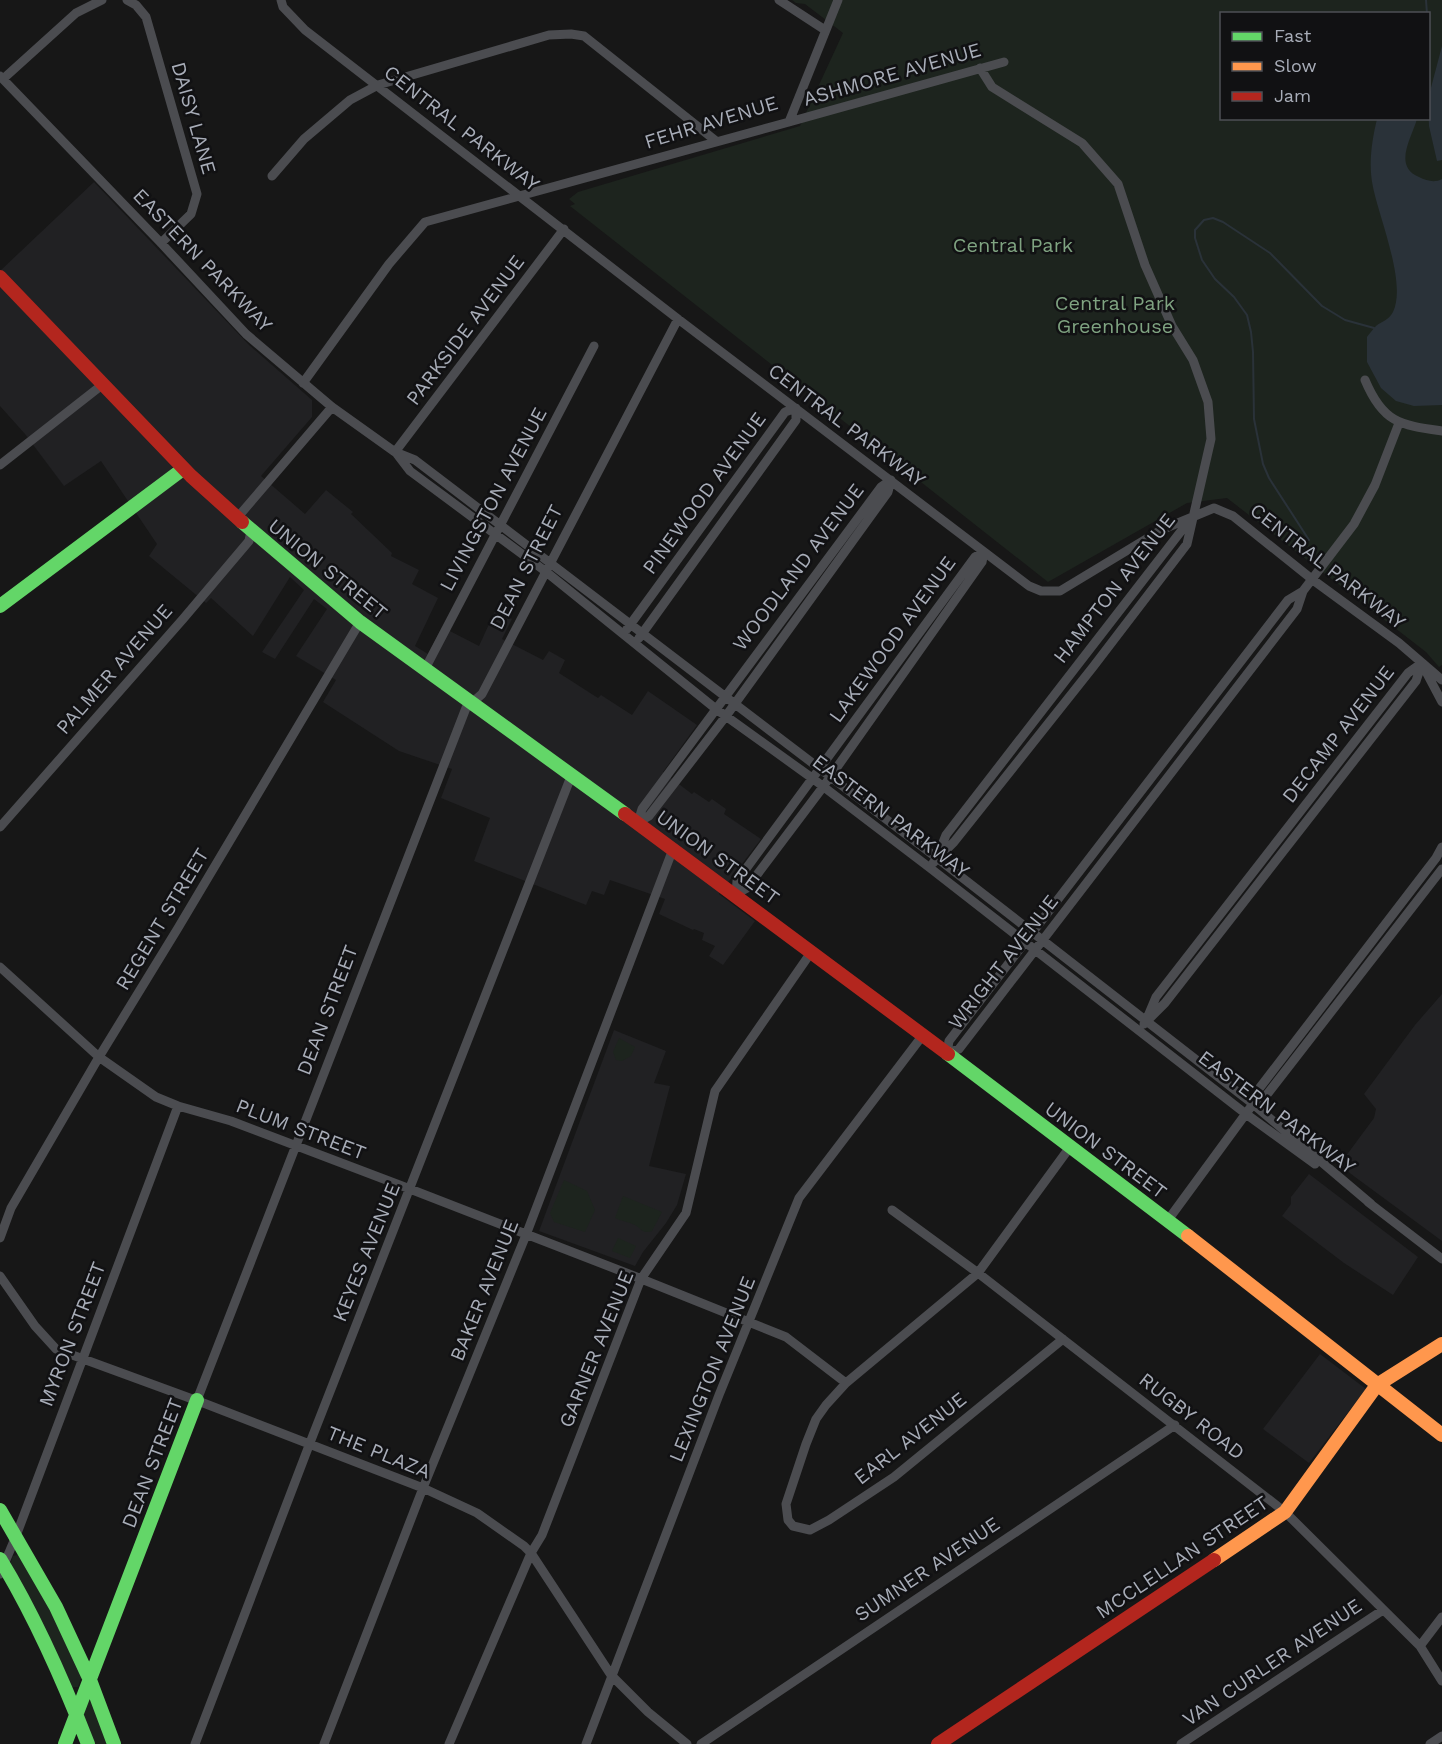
<svg xmlns="http://www.w3.org/2000/svg" width="1442" height="1744" viewBox="0 0 1442 1744" font-family="'Work Sans',sans-serif">
  <rect width="100%" height="100%" fill="#171717"/>
  <path fill="#212123" d="M 94,182 L 249,345 L 312,400 L 312,417 L 261,476 L 305,514 L 326,490 L 353,512 L 351,514 L 392,553 L 391,556 L 419,570 L 412,584 L 438,598 L 415,646 L 428,654 L 442,627 L 479,646 L 495,611 L 512,619 L 502,639 L 543,660 L 549,651 L 565,660 L 559,673 L 598,698 L 601,695 L 632,715 L 648,691 L 697,725 L 663,772 L 692,794 L 694,792 L 709,802 L 712,799 L 726,809 L 724,814 L 761,839 L 719,894 L 755,921 L 723,965 L 709,956 L 715,946 L 702,940 L 704,933 L 694,929 L 693,930 L 659,914 L 665,899 L 610,880 L 604,895 L 592,891 L 586,905 L 474,861 L 490,818 L 441,798 L 452,769 L 399,751 L 323,702 L 336,680 L 296,656 L 327,609 L 314,599 L 275,659 L 262,652 L 304,590 L 290,577 L 253,636 L 211,598 L 206,603 L 149,556 L 157,544 L 101,461 L 64,486 L 25,434 L 0,406 L 0,271 Z
    M 1442,994 L 1442,1241 L 1351,1174 L 1340,1164 L 1374,1118 L 1376,1109 L 1364,1094 L 1415,1025 Z
    M 614,1030 L 666,1051 L 654,1083 L 670,1086 L 649,1166 L 686,1174 L 677,1205 L 666,1223 L 643,1252 L 635,1266 L 539,1231 Z
    M 1309,1174 L 1418,1257 L 1393,1295 L 1344,1263 L 1282,1216 L 1291,1204 L 1291,1197 Z
    M 1320,1354 L 1366,1389 L 1309,1463 L 1263,1429 Z"/>
  <path fill="#1d241e" fill-rule="evenodd" d="M 792,0 L 1442,0 L 1442,665 L 1439,667 L 1426,652 L 1227,498 L 1187,503 L 1048,582 L 570,206 L 575,204 L 569,199 L 578,192 L 800,126 L 843,33 L 805,4 L 796,3 ZM 1222,14 L 1428,14 L 1428,118 L 1222,118 Z
    M 619,1038 L 635,1047 L 631,1056 L 622,1061 L 616,1060 L 613,1052 Z
    M 564,1180 L 587,1191 L 595,1210 L 585,1232 L 554,1222 L 550,1213 Z
    M 623,1196 L 662,1212 L 652,1231 C 642,1234 642,1229 635,1225 C 629,1222 621,1221 615,1218 Z
    M 618,1238 L 636,1246 L 630,1258 L 612,1251 Z
    M 20,1554 L 61,1629 L 82,1675 L 78,1687 L 71,1687 L 11,1571 L 11,1562 L 13,1556 Z
    M 90,1701 L 95,1707 L 109,1744 L 93,1744 L 81,1714 L 85,1705 Z"/>
  <path fill="#2a3239" d="M 1442,46 L 1442,160 L 1437,161 L 1429,126 L 1428,99 Z
    M 1377,119 L 1417,119 C 1411,139 1393,166 1419,177 C 1427,181 1435,183 1442,179 L 1442,405 L 1414,406 L 1396,401 L 1381,388 L 1367,362 L 1367,337 C 1370,333 1373,329 1376,326 C 1382,321 1388,321 1393,312 C 1407,284 1379,217 1373,187 C 1368,164 1372,140 1377,119 Z"/>
  <g fill="none" stroke-linecap="round" stroke-linejoin="round">
    <path stroke="#2a3239" stroke-width="2" d="M 1426,0 L 1427,14
      M 1309,540 L 1269,478 L 1263,464 L 1254,419 L 1253,352 L 1251,332 L 1247,315 L 1234,297 L 1215,279 L 1202,260 L 1195,238 L 1195,230 L 1204,220 L 1213,218 L 1223,222 L 1270,253 L 1322,306 L 1345,320 L 1374,328"/>
    <path stroke="#4b4c50" stroke-width="9" d="M 127,0 L 136,5 L 146,17 L 197,194 L 191,214 L 161,243
      M 281,0 L 283,7 L 305,30 L 678,319 L 1029,586 L 1041,591 L 1060,591 L 1161,530 L 1214,508 L 1233,516 L 1313,580 L 1399,643 L 1442,680
      M 779,0 L 825,30
      M 0,76 L 161,243 L 246,334 L 332,407 L 395,452 L 415,460 L 937,858 L 1253,1104 L 1371,1204
      M 3,79 L 76,13 L 102,0
      M 789,122 L 1004,62
      M 272,176 L 304,139 L 350,100 L 378,85 L 549,35 L 571,34 L 584,36 L 716,141
      M 1365,380 C 1383,423 1400,425 1442,431
      M 303,383 L 389,264 L 425,222 L 789,122 L 838,0
      M 395,452 L 564,229
      M 397,454 L 410,471 L 545,571 L 716,709 L 812,778 L 930,868 L 1246,1114 L 1315,1164
      M 0,465 L 102,385
      M 237,518 L 332,407
      M 627,629 L 785,412 L 796,408 L 796,420 L 639,638
      M 1424,668 L 1442,702
      M 425,669 L 594,346
      M 638,822 L 649,816 L 726,716 L 888,492 L 891,480
      M 638,822 L 642,809 L 881,487 L 891,480
      M 0,827 L 183,619 L 249,541 L 251,531
      M 938,855 L 946,835 L 1192,517
      M 933,863 L 954,842 L 1093,667 L 1187,544 L 1211,439 L 1208,402 L 1193,360 L 1172,326 L 1145,265 L 1118,184 L 1082,143 L 992,87 L 980,68
      M 736,894 L 737,881 L 975,557 L 984,552
      M 736,894 L 747,888 L 823,787 L 982,562 L 984,552
      M 0,967 L 99,1057 L 156,1097 L 178,1106 L 231,1121 L 410,1189 L 634,1276 L 786,1337 L 846,1383
      M 1148,1016 L 1156,997 L 1408,673 L 1422,663
      M 1144,1024 L 1165,1003 L 1416,681 L 1422,663
      M 947,1053 L 949,1041 L 1288,600 L 1303,591 L 1354,524 L 1375,485 L 1399,423
      M 947,1053 L 959,1049 L 1297,609 L 1303,591
      M 1253,1104 L 1265,1097 L 1442,869
      M 1368,1202 L 1442,1259
      M 892,1210 L 978,1273 L 1285,1512 L 1420,1646 L 1442,1681
      M 1168,1220 L 1253,1104 L 1258,1090 L 1436,858 L 1442,847
      M 0,1238 L 11,1208 L 99,1057 L 178,928 L 360,622
      M 0,1276 L 35,1326 L 56,1349 L 206,1404 L 423,1488 L 477,1513 L 524,1546 L 531,1553 L 611,1675 L 648,1712 L 687,1744
      M 1063,1339 L 894,1477 L 829,1520 L 810,1530 L 793,1526 L 788,1520 L 786,1504 L 806,1444 L 816,1419 L 826,1405 L 846,1383 L 978,1273 L 1070,1147
      M 197,1400 L 466,708 L 482,694 L 678,319
      M 0,1574 L 16,1536 L 178,1106
      M 1420,1646 L 1442,1617
      M 195,1744 L 313,1435 L 572,774
      M 324,1744 L 423,1488 L 526,1235 L 673,849
      M 449,1744 L 531,1553 L 542,1535 L 641,1279 L 686,1213 L 715,1091 L 812,951
      M 586,1744 L 719,1395 L 799,1198 L 923,1035
      M 701,1744 L 1175,1425
      M 1181,1744 L 1383,1610
      M 1430,1744 L 1442,1736"/>
    <path stroke="#63d668" stroke-width="14" d="M 242,522 L 360,622 L 625,814
      M 0,606 L 183,469
      M 948,1054 L 1188,1236
      M 0,1510 L 56,1607 L 90,1680 L 114,1744
      M 0,1559 C 36,1618 63,1680 88,1744
      M 65,1744 L 197,1400"/>
    <path stroke="#ff974d" stroke-width="14" d="M 1188,1236 L 1442,1435
      M 1214,1560 L 1285,1512 L 1377,1385 L 1442,1344"/>
    <path stroke="#b3261e" stroke-width="14" d="M 0,277 L 191,476 L 242,522
      M 625,814 L 948,1054
      M 938,1744 L 1214,1560"/>
  </g>
  <g text-anchor="middle" stroke-width="5" stroke-linejoin="round" paint-order="stroke">
    <g font-size="20" fill="#a8adb8" stroke="#111113">
      <text transform="translate(892 74) rotate(-16)" y="7">ASHMORE AVENUE</text>
      <text transform="translate(194 118) rotate(74)" y="7">DAISY LANE</text>
      <text transform="translate(711 122) rotate(-17)" y="7">FEHR AVENUE</text>
      <text transform="translate(462 128) rotate(38)" y="7">CENTRAL PARKWAY</text>
      <text transform="translate(203 260) rotate(46)" y="7">EASTERN PARKWAY</text>
      <text transform="translate(465 330) rotate(-53)" y="7">PARKSIDE AVENUE</text>
      <text transform="translate(847 425) rotate(37)" y="7">CENTRAL PARKWAY</text>
      <text transform="translate(704 493) rotate(-54)" y="7">PINEWOOD AVENUE</text>
      <text transform="translate(493 499) rotate(-62)" y="7">LIVINGSTON AVENUE</text>
      <text transform="translate(1328 566) rotate(38)" y="7">CENTRAL PARKWAY</text>
      <text transform="translate(526 567) rotate(-63)" y="7">DEAN STREET</text>
      <text transform="translate(798 567) rotate(-53)" y="7">WOODLAND AVENUE</text>
      <text transform="translate(328 569) rotate(39)" y="7">UNION STREET</text>
      <text transform="translate(1114 588) rotate(-52)" y="7">HAMPTON AVENUE</text>
      <text transform="translate(892 639) rotate(-54)" y="7">LAKEWOOD AVENUE</text>
      <text transform="translate(114 669) rotate(-49)" y="7">PALMER AVENUE</text>
      <text transform="translate(1338 734) rotate(-52)" y="7">DECAMP AVENUE</text>
      <text transform="translate(891 816) rotate(37)" y="7">EASTERN PARKWAY</text>
      <text transform="translate(718 857) rotate(36)" y="7">UNION STREET</text>
      <text transform="translate(162 919) rotate(-59)" y="7">REGENT STREET</text>
      <text transform="translate(1003 962) rotate(-52)" y="7">WRIGHT AVENUE</text>
      <text transform="translate(327 1010) rotate(-69)" y="7">DEAN STREET</text>
      <text transform="translate(1277 1112) rotate(37)" y="7">EASTERN PARKWAY</text>
      <text transform="translate(301 1129) rotate(21)" y="7">PLUM STREET</text>
      <text transform="translate(1106 1150) rotate(37)" y="7">UNION STREET</text>
      <text transform="translate(366 1252) rotate(-68)" y="7">KEYES AVENUE</text>
      <text transform="translate(484 1290) rotate(-68)" y="7">BAKER AVENUE</text>
      <text transform="translate(72 1334) rotate(-69)" y="7">MYRON STREET</text>
      <text transform="translate(596 1349) rotate(-68)" y="7">GARNER AVENUE</text>
      <text transform="translate(712 1369) rotate(-68)" y="7">LEXINGTON AVENUE</text>
      <text transform="translate(1192 1416) rotate(38)" y="7">RUGBY ROAD</text>
      <text transform="translate(910 1438) rotate(-38)" y="7">EARL AVENUE</text>
      <text transform="translate(379 1452) rotate(22)" y="7">THE PLAZA</text>
      <text transform="translate(152 1463) rotate(-69)" y="7">DEAN STREET</text>
      <text transform="translate(1182 1557) rotate(-34)" y="7">MCCLELLAN STREET</text>
      <text transform="translate(927 1569) rotate(-34)" y="7">SUMNER AVENUE</text>
      <text transform="translate(1272 1662) rotate(-34)" y="7">VAN CURLER AVENUE</text>
    </g>
    <g font-size="20" fill="#7fa381" stroke="#111113">
      <text x="1013" y="252">Central Park</text>
      <text x="1115" y="310">Central Park<tspan x="1115" dy="23">Greenhouse</tspan></text>
    </g>
  </g>
  <rect x="1220" y="12" width="210" height="108" fill="#111113" stroke="#4d4f55" stroke-width="1.5"/>
  <rect x="1232" y="32" width="30" height="9" fill="#63d668" stroke="#4d4f55" stroke-width="1.5"/>
  <text x="1274" y="42" font-size="18" fill="#a8adb8">Fast</text>
  <rect x="1232" y="62" width="30" height="9" fill="#ff974d" stroke="#4d4f55" stroke-width="1.5"/>
  <text x="1274" y="72" font-size="18" fill="#a8adb8">Slow</text>
  <rect x="1232" y="92" width="30" height="9" fill="#b3261e" stroke="#4d4f55" stroke-width="1.5"/>
  <text x="1274" y="102" font-size="18" fill="#a8adb8">Jam</text>
</svg>
